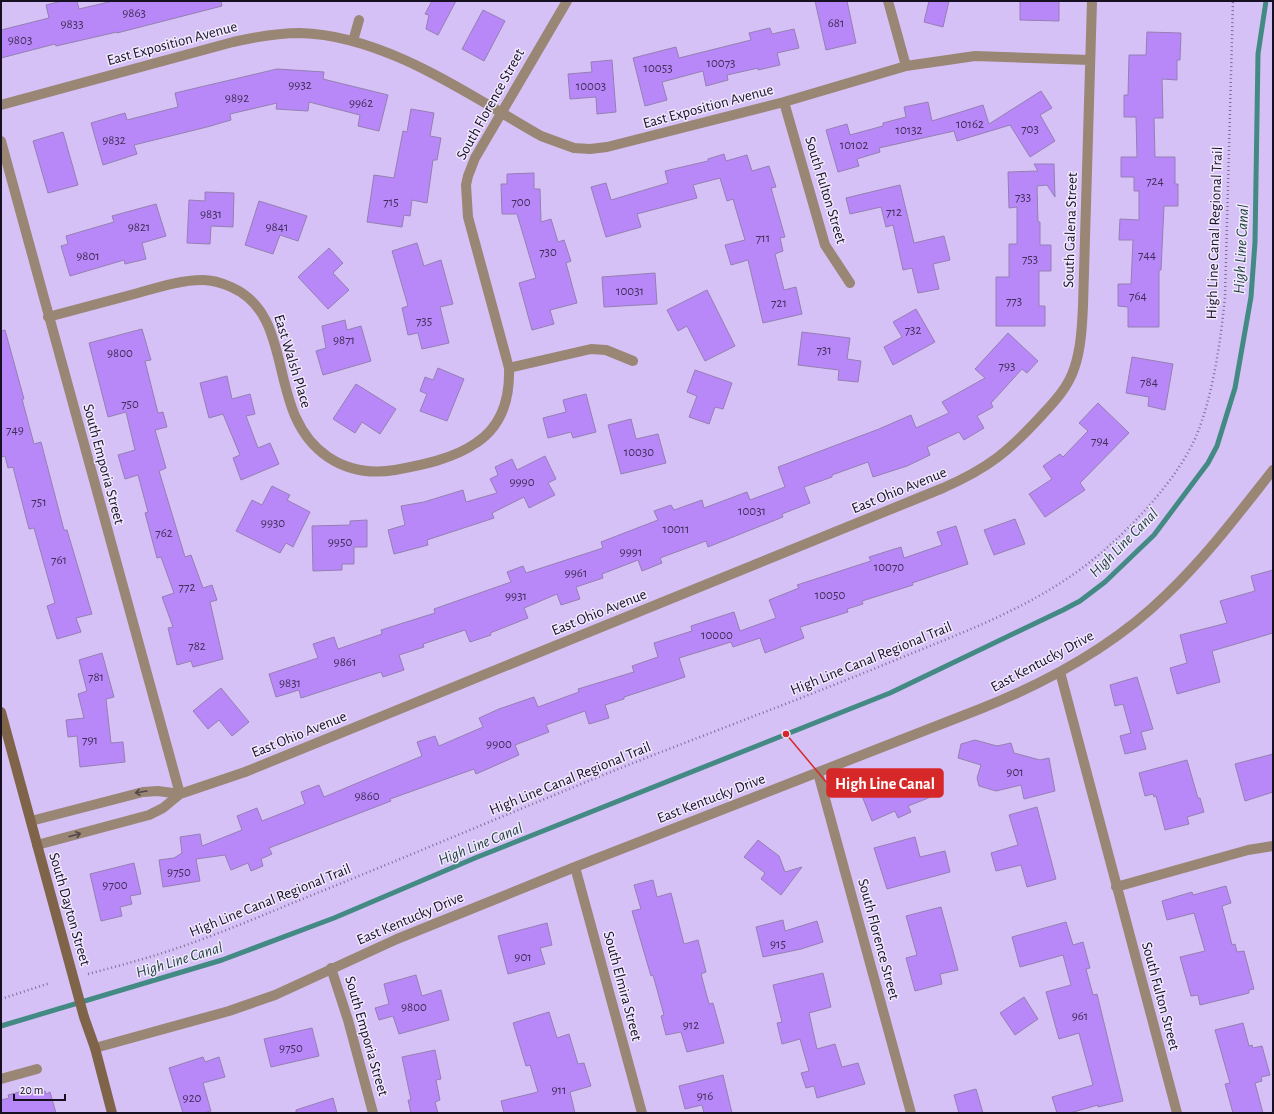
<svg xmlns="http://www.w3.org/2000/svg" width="1274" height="1114" viewBox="0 0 1274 1114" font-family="'Alegreya Sans',sans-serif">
  <rect width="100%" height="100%" fill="#d6c1f6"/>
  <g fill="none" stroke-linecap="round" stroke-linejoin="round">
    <path stroke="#438984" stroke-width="5" d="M 1,1026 L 222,960 L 334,918 L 475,858 L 890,693 L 1063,610 L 1080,601 L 1105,582 L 1154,535 L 1208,463 L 1217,446 L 1235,388 L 1251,297 L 1255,242 L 1258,54 L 1266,1"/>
  </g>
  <path fill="#b988f8" stroke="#9480b2" d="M 62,1 L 77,1 L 79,9 L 113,1 L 221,1 L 222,6 L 117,33 L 117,32 L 56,46 L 55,44 L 1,58 L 1,30 L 49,18 L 46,5 Z
    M 432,1 L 456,1 L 438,35 L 426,29 L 429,15 L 425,14 Z
    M 815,1 L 847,1 L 856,43 L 826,50 Z
    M 929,1 L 949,1 L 943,27 L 924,22 Z
    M 1020,1 L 1059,1 L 1059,21 L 1020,20 Z
    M 483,10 L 505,21 L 484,61 L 462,49 Z
    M 770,28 L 772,34 L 794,29 L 799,48 L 777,53 L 780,65 L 758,70 L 758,68 L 727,75 L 728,80 L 706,86 L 703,71 L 662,82 L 667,100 L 645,106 L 633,58 L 676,47 L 679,58 L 751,40 L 749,33 Z
    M 1147,32 L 1181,33 L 1180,60 L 1177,60 L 1177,80 L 1162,79 L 1163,118 L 1154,118 L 1155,157 L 1175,157 L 1175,184 L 1178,184 L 1178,206 L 1164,206 L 1161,270 L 1159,270 L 1159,327 L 1128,327 L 1128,307 L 1118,306 L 1118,284 L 1131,284 L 1133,240 L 1119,240 L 1120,219 L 1139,220 L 1139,191 L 1134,191 L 1134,177 L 1121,177 L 1121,157 L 1137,157 L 1136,117 L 1124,117 L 1124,95 L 1128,95 L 1129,55 L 1146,55 Z
    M 612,60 L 616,112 L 597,114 L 596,97 L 570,99 L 568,74 L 592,72 L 591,62 Z
    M 277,69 L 324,72 L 323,79 L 388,95 L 379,131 L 358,126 L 360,115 L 309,102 L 308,111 L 276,109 L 277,103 L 230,114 L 231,120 L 207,127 L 134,145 L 137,154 L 103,165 L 91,123 L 125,113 L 127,120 L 178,107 L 175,93 Z
    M 1041,91 L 1052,108 L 1040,115 L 1055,141 L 1030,157 L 1010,125 L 957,141 L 954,131 L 879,148 L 880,152 L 857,159 L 859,166 L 838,172 L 826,130 L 847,124 L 850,135 L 883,126 L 883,123 L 906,117 L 904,107 L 928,102 L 932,121 L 983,105 L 989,124 Z
    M 411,109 L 434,113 L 430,136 L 441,138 L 437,160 L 433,160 L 427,203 L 412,200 L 410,216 L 404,215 L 402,227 L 367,222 L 374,175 L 394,178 L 403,131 L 407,132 Z
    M 63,132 L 78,185 L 48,193 L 33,141 Z
    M 724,154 L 726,161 L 747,155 L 752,171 L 769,166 L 776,187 L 771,188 L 785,237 L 780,238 L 783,251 L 775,254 L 784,290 L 796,287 L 802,314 L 763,323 L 748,260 L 731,265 L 725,245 L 745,240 L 733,199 L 727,201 L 720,178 L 693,185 L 697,198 L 637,214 L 641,227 L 606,237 L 591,187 L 606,183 L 611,200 L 668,183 L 665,171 L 708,161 L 708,159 Z
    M 1034,164 L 1054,164 L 1055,197 L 1047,185 L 1037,186 L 1038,222 L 1040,222 L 1040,245 L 1051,245 L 1051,271 L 1039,271 L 1039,306 L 1045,306 L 1045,326 L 996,326 L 996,277 L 1009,277 L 1009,244 L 1017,244 L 1017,207 L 1009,208 L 1008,172 L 1038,171 Z
    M 534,173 L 534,189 L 540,189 L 541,222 L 551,219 L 558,242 L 564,240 L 571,261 L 566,263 L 577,303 L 550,310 L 554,324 L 532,330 L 519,283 L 536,278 L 517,214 L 502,214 L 501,184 L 507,184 L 507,174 Z
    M 900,185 L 914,243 L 944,236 L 950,260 L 933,264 L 939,289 L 918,293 L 912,268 L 903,270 L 893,225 L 886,227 L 881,207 L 850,214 L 846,198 Z
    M 205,192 L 234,193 L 233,227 L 211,226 L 210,244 L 187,243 L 189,200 L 205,201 Z
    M 259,201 L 307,216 L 298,241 L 280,235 L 273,254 L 245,245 Z
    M 156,204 L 166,236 L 142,243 L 146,259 L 125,264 L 124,260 L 70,276 L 61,246 L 68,244 L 66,236 L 114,222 L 112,216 Z
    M 417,243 L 424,266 L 441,260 L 453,304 L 440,307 L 449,343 L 422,349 L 418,333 L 408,335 L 402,308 L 408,306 L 392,251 Z
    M 329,248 L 343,263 L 333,273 L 349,290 L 328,309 L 298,277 Z
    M 655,273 L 657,304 L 604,307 L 602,277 Z
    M 707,290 L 735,346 L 705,361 L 687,326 L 678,331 L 667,310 Z
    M 916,309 L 935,342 L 893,365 L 884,347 L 902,337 L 893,322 Z
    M 345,320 L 347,330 L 361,326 L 371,361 L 323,375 L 316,351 L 326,348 L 322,326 Z
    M 142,329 L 151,360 L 145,361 L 158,413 L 163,412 L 167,427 L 155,430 L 166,468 L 159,471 L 185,557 L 191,555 L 203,588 L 212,585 L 217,600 L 210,602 L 223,659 L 193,667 L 191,661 L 177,665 L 168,628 L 173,627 L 162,597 L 174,593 L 161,557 L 157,558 L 145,513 L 148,512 L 138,475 L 125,479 L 118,455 L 135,450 L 126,412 L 108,417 L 89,343 Z
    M 5,330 L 24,399 L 22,399 L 34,444 L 41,442 L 64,530 L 67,530 L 92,614 L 76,618 L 81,632 L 57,639 L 47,606 L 55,603 L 34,528 L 29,529 L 13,467 L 8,468 L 5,456 L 1,457 L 1,331 Z
    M 802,332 L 850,338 L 847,359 L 861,361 L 858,382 L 838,380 L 839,370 L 798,365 Z
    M 1008,333 L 1038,361 L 1027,373 L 1022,369 L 991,403 L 993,407 L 977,416 L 984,428 L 964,440 L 959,432 L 927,447 L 930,455 L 907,466 L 873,477 L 868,462 L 832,475 L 832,477 L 804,487 L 810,503 L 782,514 L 783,517 L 708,547 L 706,541 L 660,558 L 662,563 L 642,571 L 638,560 L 602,574 L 603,578 L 576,587 L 580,599 L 561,605 L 557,594 L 524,608 L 528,618 L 490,633 L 491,635 L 470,642 L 465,630 L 423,644 L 424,647 L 399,655 L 404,670 L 383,677 L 381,672 L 301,698 L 299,690 L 276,697 L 269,674 L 318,658 L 313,644 L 334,637 L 338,649 L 382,634 L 381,630 L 435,613 L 434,609 L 511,582 L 507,572 L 523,566 L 526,573 L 603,548 L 601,542 L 658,520 L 654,511 L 671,505 L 674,510 L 702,500 L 704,508 L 747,492 L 750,500 L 785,487 L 778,467 L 879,429 L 911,415 L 916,428 L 949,413 L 942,402 L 985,378 L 975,369 Z
    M 1132,357 L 1173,364 L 1165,410 L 1148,406 L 1149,397 L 1126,393 Z
    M 438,368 L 464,379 L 447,421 L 420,411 L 427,394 L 420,391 L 425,377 L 433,380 Z
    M 695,370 L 732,383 L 723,409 L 715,407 L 709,424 L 689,417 L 697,396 L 687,392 Z
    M 227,376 L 232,399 L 250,394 L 255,414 L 246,416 L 258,448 L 270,443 L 279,464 L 241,480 L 233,458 L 240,455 L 223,414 L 209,418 L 200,383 Z
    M 356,384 L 396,409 L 380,434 L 362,422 L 355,433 L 333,419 Z
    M 586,394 L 596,432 L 573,438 L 571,432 L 548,438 L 543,418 L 566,412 L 563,400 Z
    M 1098,403 L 1129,433 L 1080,483 L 1085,490 L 1045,517 L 1029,494 L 1052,479 L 1043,466 L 1060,454 L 1063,457 L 1088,431 L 1079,423 Z
    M 631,419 L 636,439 L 658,434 L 666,463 L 621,474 L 608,425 Z
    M 545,456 L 556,479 L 548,483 L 555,495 L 529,508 L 524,497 L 492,513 L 494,518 L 427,540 L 428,545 L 394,554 L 388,530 L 405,525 L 401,506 L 424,502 L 463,490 L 466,502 L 497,493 L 490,479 L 498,475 L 495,467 L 512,459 L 517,470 Z
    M 272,486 L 290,495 L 287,500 L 310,512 L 293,547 L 286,543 L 280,553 L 236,531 L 252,500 L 262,505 Z
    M 1015,519 L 1025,544 L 994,555 L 984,530 Z
    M 367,520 L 367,547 L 354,547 L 354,564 L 342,564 L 342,570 L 313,571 L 312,526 L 350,525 L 350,521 Z
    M 956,526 L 968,564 L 912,583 L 913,585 L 862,601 L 863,604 L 847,609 L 848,612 L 800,627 L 804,638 L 765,653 L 760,638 L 733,647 L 731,642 L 679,658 L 685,677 L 624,697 L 624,699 L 605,705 L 609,718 L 589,724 L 585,711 L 546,725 L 549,732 L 515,745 L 519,755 L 476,774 L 474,769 L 390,799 L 391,801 L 269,848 L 272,854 L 261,859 L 263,866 L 251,871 L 248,863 L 231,870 L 225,855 L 196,859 L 200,881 L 163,887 L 159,860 L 174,858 L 182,853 L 180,837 L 200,834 L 202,846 L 242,830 L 237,816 L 257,808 L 262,821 L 305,804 L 301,792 L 319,785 L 324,797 L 422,756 L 417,742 L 435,736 L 439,746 L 483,727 L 479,718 L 499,709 L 534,697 L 538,707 L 579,692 L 578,689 L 634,672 L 632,666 L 658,657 L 654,643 L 692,631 L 691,626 L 734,612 L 740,631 L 776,618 L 769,600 L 799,588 L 797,585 L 871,561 L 869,557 L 901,547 L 904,558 L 942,545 L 937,532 Z
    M 1273,570 L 1273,633 L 1212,651 L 1220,682 L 1177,694 L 1170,668 L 1187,663 L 1180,635 L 1227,623 L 1220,601 L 1255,591 L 1251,576 Z
    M 102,653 L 114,697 L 106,699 L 111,743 L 123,742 L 125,762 L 80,767 L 77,736 L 68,737 L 66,720 L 84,718 L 78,694 L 87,691 L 79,660 Z
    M 1137,677 L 1153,729 L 1141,732 L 1146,749 L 1125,754 L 1120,736 L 1131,733 L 1123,704 L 1115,706 L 1110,685 Z
    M 221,688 L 249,722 L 232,736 L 219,720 L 208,729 L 193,711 Z
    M 975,740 L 997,746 L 1011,743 L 1014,753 L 1040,760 L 1049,758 L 1055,791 L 1024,799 L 1021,785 L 996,791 L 979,786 L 977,778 L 981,765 L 958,758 L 961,744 Z
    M 1273,754 L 1273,792 L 1245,801 L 1235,764 Z
    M 1187,760 L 1198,798 L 1200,798 L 1204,812 L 1187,817 L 1189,824 L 1165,830 L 1156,796 L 1154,797 L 1153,794 L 1145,796 L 1139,773 Z
    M 926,770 L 936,795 L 908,806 L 911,812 L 898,818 L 895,811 L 872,821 L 862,796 Z
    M 1037,807 L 1056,879 L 1027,887 L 1021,865 L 996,871 L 991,853 L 1018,845 L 1009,815 Z
    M 915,837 L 920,857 L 945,851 L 950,872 L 887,889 L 874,848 Z
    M 758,840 L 779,856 L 785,872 L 802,867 L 781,895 L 761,879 L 765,873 L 744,857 Z
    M 134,863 L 141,894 L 130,896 L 132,904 L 120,907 L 122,916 L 101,921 L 90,874 Z
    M 653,880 L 657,897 L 671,893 L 684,944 L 698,940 L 706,972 L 701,974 L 709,1004 L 713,1003 L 724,1043 L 687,1052 L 681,1032 L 666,1035 L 661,1016 L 664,1015 L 653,975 L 651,976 L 632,911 L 641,909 L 634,885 Z
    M 1226,886 L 1231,903 L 1222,906 L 1232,945 L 1235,944 L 1237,952 L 1244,951 L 1254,989 L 1249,990 L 1249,993 L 1200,1005 L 1198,995 L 1191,996 L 1180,957 L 1205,951 L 1194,913 L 1167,920 L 1162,901 L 1192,892 L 1193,895 Z
    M 941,907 L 958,970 L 940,974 L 942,984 L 915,991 L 906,958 L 917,955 L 906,916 Z
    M 783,920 L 785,931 L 817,921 L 823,942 L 801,949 L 763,957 L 756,927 Z
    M 1066,922 L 1073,945 L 1083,942 L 1090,968 L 1086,969 L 1093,995 L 1097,994 L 1123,1101 L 1098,1107 L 1098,1105 L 1070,1113 L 1057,1113 L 1052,1097 L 1093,1085 L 1079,1033 L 1059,1039 L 1046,992 L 1071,985 L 1063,955 L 1020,967 L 1012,937 Z
    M 547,923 L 552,945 L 540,948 L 545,964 L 508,974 L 498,936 Z
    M 823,973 L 831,1007 L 809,1013 L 817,1049 L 835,1044 L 842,1067 L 858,1063 L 865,1084 L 817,1098 L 814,1086 L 806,1088 L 801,1073 L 809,1071 L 800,1039 L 782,1044 L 777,1023 L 782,1022 L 773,985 Z
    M 416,975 L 422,996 L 441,990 L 449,1020 L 399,1034 L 393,1016 L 379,1020 L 375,1008 L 389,1004 L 384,984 Z
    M 1024,997 L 1038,1019 L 1015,1035 L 1000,1013 Z
    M 549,1012 L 557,1038 L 569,1034 L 578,1064 L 584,1063 L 591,1086 L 570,1092 L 575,1113 L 504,1113 L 501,1101 L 538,1092 L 530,1065 L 526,1066 L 513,1023 Z
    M 1243,1023 L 1249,1046 L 1252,1045 L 1253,1048 L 1262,1046 L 1270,1075 L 1261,1077 L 1262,1081 L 1255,1083 L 1263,1113 L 1233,1113 L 1225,1084 L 1230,1083 L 1215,1030 Z
    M 312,1028 L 319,1056 L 271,1067 L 264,1039 Z
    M 435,1050 L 441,1079 L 436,1080 L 440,1100 L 435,1102 L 438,1113 L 411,1113 L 408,1100 L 411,1100 L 402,1057 Z
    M 203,1057 L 205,1062 L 219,1057 L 225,1077 L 203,1083 L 211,1111 L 203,1113 L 183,1113 L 169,1068 Z
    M 723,1075 L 732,1113 L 704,1113 L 702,1105 L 685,1109 L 679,1086 Z
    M 35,1088 L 36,1093 L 45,1091 L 46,1094 L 50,1092 L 56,1113 L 1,1113 L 1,1100 L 9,1098 L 8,1095 Z
    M 976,1089 L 983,1113 L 959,1113 L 954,1095 Z
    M 333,1098 L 337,1113 L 296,1113 L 296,1110 Z"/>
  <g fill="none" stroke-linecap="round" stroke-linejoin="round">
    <path stroke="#7e6f95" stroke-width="2.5" stroke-dasharray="1 3" stroke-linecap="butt" d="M 88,974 C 122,965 156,956 189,944 C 237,927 284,906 332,887 C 440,843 547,797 656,754 C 741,721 826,689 910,654 C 977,627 1045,601 1101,553 C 1135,524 1180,476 1197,434 C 1213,395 1221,339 1225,297 L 1233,1
      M 1,999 L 50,983"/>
    <path stroke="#9a8675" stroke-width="10" d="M 888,1 L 906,66
      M 353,41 L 359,20
      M 784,102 L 825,245 L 850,283
      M 1,105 L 233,42 C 255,37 277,33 300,33 C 385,35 469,95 541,136 L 574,148 L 590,149 L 607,147 L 784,102 L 906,66 L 975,56 L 1090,60
      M 1,141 L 180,794
      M 48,317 C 78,309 108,301 138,293 C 159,287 181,280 203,280 C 213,280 222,283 231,287 C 298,316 264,414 328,457 C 349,471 371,474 395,470 C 422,465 453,459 476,443 C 502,426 510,398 509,368 L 468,217 L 466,185 L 468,176 L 475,158 L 567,1
      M 509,368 L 591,349 L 606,350 L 633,361
      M 1060,672 L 1177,1113
      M 818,773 L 911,1113
      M 31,821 L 143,792 L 158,791 L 180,794
      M 37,845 L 149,815 L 163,808 L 180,794 L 245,772 L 943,488 C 989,468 1009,451 1043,414 C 1055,401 1068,387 1074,369 C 1081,349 1082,327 1083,306 L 1092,1
      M 575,867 L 642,1113
      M 1116,887 L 1248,850 L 1273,846
      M 331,968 L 348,1020 L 373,1113
      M 95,1048 L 229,1011 L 275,995 L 397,939 L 575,867 L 980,709 C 1048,682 1114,646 1166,595 C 1206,557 1239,513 1273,470
      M 1,1079 L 37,1069"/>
    <path stroke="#80644a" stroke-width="10" d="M 1,712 L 84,1017 L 95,1048 L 112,1113"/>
  </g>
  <defs><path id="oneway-shaft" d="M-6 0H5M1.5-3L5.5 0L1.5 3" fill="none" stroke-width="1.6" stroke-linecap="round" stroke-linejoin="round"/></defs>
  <g stroke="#524547">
    <use href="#oneway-shaft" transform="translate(141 792) rotate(171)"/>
    <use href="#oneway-shaft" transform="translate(75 835) rotate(-15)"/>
  </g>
  <g text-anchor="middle" stroke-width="3" stroke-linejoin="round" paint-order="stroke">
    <g font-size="13" fill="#402d58">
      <text x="134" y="17">9863</text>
      <text x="836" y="27">681</text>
      <text x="72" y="28">9833</text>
      <text x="20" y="44">9803</text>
      <text x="721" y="67">10073</text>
      <text x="658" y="72">10053</text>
      <text x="300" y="89">9932</text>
      <text x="591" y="90">10003</text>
      <text x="237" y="102">9892</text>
      <text x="361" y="107">9962</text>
      <text x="970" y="128">10162</text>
      <text x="1030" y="133">703</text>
      <text x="909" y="134">10132</text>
      <text x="114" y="144">9832</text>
      <text x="854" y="149">10102</text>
      <text x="1155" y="185">724</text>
      <text x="1023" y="201">733</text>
      <text x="391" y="206">715</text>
      <text x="521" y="206">700</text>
      <text x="894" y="216">712</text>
      <text x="211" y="218">9831</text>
      <text x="139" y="231">9821</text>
      <text x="277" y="231">9841</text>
      <text x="763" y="242">711</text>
      <text x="548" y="256">730</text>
      <text x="1147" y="259">744</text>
      <text x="88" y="260">9801</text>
      <text x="1030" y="263">753</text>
      <text x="630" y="295">10031</text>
      <text x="1138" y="300">764</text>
      <text x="1014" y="305">773</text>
      <text x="779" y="307">721</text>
      <text x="424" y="325">735</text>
      <text x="913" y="334">732</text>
      <text x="344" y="344">9871</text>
      <text x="824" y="354">731</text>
      <text x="120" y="357">9800</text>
      <text x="1007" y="370">793</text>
      <text x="1149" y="386">784</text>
      <text x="130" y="408">750</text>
      <text x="15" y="434">749</text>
      <text x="1100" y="445">794</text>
      <text x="639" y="456">10030</text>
      <text x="522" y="486">9990</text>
      <text x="39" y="506">751</text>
      <text x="752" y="515">10031</text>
      <text x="273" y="527">9930</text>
      <text x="676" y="533">10011</text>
      <text x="164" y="537">762</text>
      <text x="340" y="546">9950</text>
      <text x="631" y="556">9991</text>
      <text x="59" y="564">761</text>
      <text x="889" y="571">10070</text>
      <text x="576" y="577">9961</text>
      <text x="187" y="591">772</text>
      <text x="830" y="599">10050</text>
      <text x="516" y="600">9931</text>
      <text x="717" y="639">10000</text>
      <text x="197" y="650">782</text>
      <text x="345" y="666">9861</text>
      <text x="96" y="681">781</text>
      <text x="290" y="687">9831</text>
      <text x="90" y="744">791</text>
      <text x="499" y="748">9900</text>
      <text x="1015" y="776">901</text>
      <text x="367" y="800">9860</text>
      <text x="179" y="876">9750</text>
      <text x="115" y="889">9700</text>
      <text x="778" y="948">915</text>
      <text x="523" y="961">901</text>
      <text x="414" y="1011">9800</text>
      <text x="1080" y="1020">961</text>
      <text x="691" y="1029">912</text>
      <text x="291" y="1052">9750</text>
      <text x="559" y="1094">911</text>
      <text x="705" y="1100">916</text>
      <text x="192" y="1102">920</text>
    </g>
    <g font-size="15" fill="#170f22" stroke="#f0e8fe">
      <text transform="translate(172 43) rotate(-15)" y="5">East Exposition Avenue</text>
      <text transform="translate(490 104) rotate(-61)" y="5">South Florence Street</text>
      <text transform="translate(708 106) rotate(-15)" y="5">East Exposition Avenue</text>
      <text transform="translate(826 190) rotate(73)" y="5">South Fulton Street</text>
      <text transform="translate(1070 230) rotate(-88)" y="5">South Galena Street</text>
      <text transform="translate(1214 233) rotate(-88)" y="5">High Line Canal Regional Trail</text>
      <text transform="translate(293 361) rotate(73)" y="5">East Walsh Place</text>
      <text transform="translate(104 464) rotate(75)" y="5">South Emporia Street</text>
      <text transform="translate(899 490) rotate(-22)" y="5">East Ohio Avenue</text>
      <text transform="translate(599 612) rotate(-22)" y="5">East Ohio Avenue</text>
      <text transform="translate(871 658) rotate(-22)" y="5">High Line Canal Regional Trail</text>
      <text transform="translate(1042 661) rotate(-28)" y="5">East Kentucky Drive</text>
      <text transform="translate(299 734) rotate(-22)" y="5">East Ohio Avenue</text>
      <text transform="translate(570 778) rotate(-22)" y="5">High Line Canal Regional Trail</text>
      <text transform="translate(711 798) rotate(-21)" y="5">East Kentucky Drive</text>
      <text transform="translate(270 900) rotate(-22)" y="5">High Line Canal Regional Trail</text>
      <text transform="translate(70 909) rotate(74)" y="5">South Dayton Street</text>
      <text transform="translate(410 918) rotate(-23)" y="5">East Kentucky Drive</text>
      <text transform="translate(879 939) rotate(75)" y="5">South Florence Street</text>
      <text transform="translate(623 986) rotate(75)" y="5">South Elmira Street</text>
      <text transform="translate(1161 996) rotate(75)" y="5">South Fulton Street</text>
      <text transform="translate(367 1036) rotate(74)" y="5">South Emporia Street</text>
    </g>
    <g font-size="16" font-style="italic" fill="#1f3f3a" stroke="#f0e8fe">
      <text transform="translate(1240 249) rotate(-87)" y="6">High Line Canal</text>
      <text transform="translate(1123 542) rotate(-45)" y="6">High Line Canal</text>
      <text transform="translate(480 843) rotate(-22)" y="6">High Line Canal</text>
      <text transform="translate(179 959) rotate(-17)" y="6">High Line Canal</text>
    </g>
  </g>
  <path fill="none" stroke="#d62828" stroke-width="1.5" d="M786 734L827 783"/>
  <circle fill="#d62828" stroke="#f0e8fe" stroke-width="1.5" cx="786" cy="734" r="4"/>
  <rect fill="#d62828" stroke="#d62828" stroke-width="1.5" x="827" y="769" width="116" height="28" rx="4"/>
  <g font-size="16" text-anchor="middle" font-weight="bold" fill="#fff">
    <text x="885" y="789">High Line Canal</text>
  </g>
  <rect width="1274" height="1114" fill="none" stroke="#170f22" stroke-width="4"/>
  <path d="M14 1094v6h51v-6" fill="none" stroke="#170f22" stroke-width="2"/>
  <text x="20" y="1094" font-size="12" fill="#170f22" stroke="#f0e8fe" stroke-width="3" paint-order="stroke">20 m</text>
</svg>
